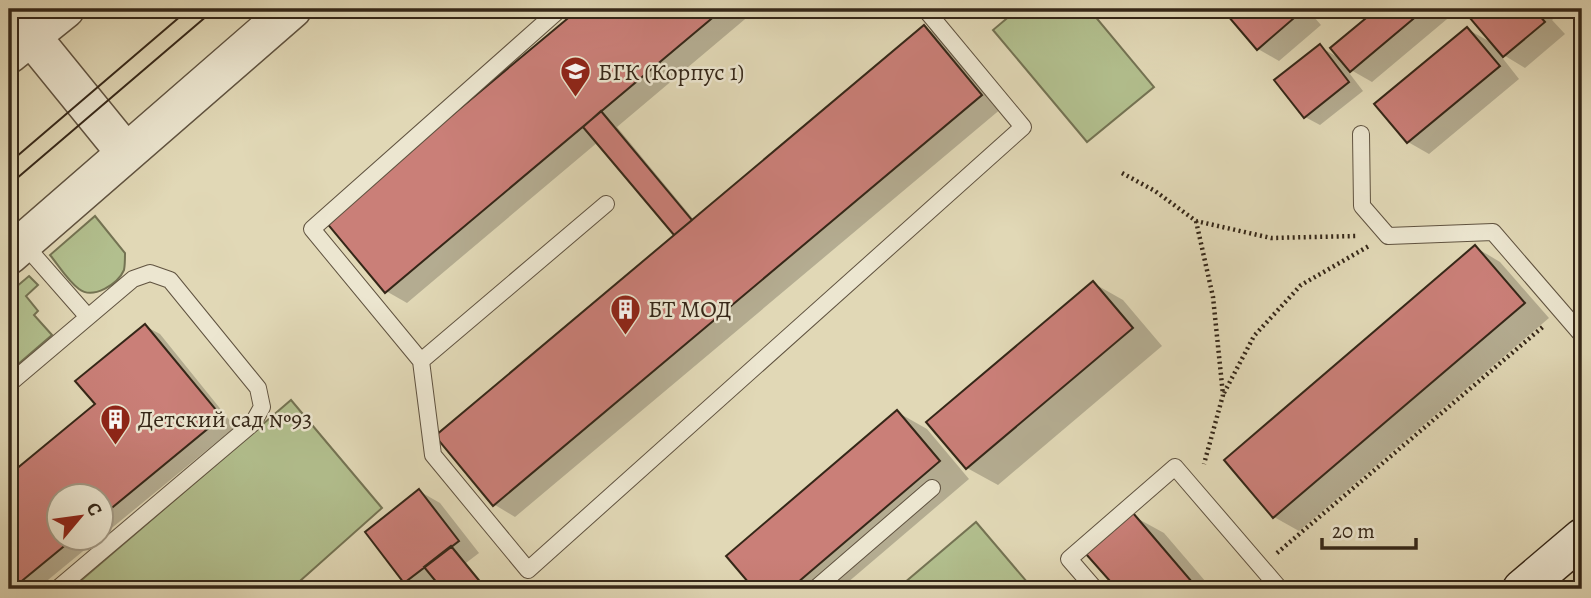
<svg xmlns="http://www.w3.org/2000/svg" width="1591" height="598" viewBox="0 0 1591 598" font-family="Alegreya,serif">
  <rect width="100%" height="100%" fill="#e1d8b6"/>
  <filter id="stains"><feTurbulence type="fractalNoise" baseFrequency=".00286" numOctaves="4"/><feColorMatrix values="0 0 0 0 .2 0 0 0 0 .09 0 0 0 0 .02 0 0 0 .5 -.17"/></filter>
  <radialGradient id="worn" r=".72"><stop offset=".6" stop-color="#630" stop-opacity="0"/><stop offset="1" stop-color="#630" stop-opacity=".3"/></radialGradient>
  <path fill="#b2bf8e" stroke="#747353" stroke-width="2" d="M 1018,9 L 1089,9 L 1154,87 L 1087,142 L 993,30 Z
    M 95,216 L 125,253 C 125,258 125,265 124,270 C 118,284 93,300 79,289 C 68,281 59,266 50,255 Z
    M 29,276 L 38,285 L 26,296 L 38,311 L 34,315 L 52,335 L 9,372 L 9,293 Z
    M 291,400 L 382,508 L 291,589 L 71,589 Z
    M 976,522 L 1033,589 L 897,589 Z"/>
  <path fill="#0003" d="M 581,9 L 757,9 L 617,127 L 694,220 L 924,27 L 945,39 L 1002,108 L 515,517 L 495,505 L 437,436 L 676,235 L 598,142 L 407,303 L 386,291 L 328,222 Z
    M 1224,9 L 1307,9 L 1321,25 L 1279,61 L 1258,49 Z
    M 1379,9 L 1459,9 L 1372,82 L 1351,70 L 1345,63 L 1343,65 L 1363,91 L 1320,125 L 1305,117 L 1320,47 L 1341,59 L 1333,48 Z
    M 1481,9 L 1565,9 L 1552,20 L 1565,34 L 1525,68 L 1497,51 L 1519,79 L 1429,154 L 1408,142 L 1376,104 L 1467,29 L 1494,44 L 1472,17 Z
    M 1475,247 L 1500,262 L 1549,318 L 1299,531 L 1274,517 Z
    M 1093,283 L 1123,300 L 1162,346 L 998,485 L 967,468 Z
    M 145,326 L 160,334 L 235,427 L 102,536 L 102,496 L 60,496 L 60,538 L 99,538 L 37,589 L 9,589 L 9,477 L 97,404 Z
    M 897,412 L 927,429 L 969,479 L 840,589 L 756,589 L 728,556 Z
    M 419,491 L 440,503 L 479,553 L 466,563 L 488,589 L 444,589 L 439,583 L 432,589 L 418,589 L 405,582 Z
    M 1133,516 L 1164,533 L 1212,589 L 1119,589 L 1089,554 Z"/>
  <path fill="#ca7f78" stroke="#352718" stroke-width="2" d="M 579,9 L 723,9 L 385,293 L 325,221 Z
    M 1222,9 L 1298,9 L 1301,12 L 1257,50 Z
    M 1377,9 L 1425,9 L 1350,72 L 1330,48 Z
    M 1479,9 L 1534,9 L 1545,22 L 1503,57 L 1469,17 Z
    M 924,25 L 982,95 L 493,506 L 435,436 Z
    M 1467,27 L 1500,66 L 1407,143 L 1374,104 Z
    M 1320,44 L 1349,82 L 1304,118 L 1274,80 Z
    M 601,111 L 692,220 L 674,235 L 583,127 Z
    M 1475,245 L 1525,303 L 1273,518 L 1224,460 Z
    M 1093,281 L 1133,328 L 966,469 L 926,422 Z
    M 145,324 L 222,417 L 102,516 L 102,496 L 60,496 L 60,538 L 74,538 L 12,589 L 9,589 L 9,475 L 95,404 L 75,381 Z
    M 897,410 L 940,461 L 790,589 L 754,589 L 726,556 Z
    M 419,489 L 459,541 L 404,583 L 365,532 Z
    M 1133,513 L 1198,589 L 1117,589 L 1086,554 Z
    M 451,546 L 486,589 L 442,589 L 424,567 Z"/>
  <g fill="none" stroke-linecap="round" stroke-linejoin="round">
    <defs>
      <path id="service" d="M 560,9 L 312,229 L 421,361 L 433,455 L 528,570 L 1023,127 L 925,9
        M 1361,134 L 1362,206 L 1388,236 L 1493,232 L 1582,335
        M 23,243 L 88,317
        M 421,361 L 606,204
        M 9,384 L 133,279 L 150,273 L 170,280 L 258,388 L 262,407 L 253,423 L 57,589
        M 815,589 L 932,488
        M 1095,589 L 1069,559 L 1175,467 L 1280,589"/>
      <path id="minor" d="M 9,9 L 30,35"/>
      <path id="tertiary" d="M 30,35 L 126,153
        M 9,54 L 65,9
        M 9,255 L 292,9"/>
      <path id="secondary" d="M 1522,589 L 1582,538"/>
    </defs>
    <use href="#service" stroke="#605340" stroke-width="18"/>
    <use href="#minor" stroke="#605340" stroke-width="32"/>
    <use href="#tertiary" stroke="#605340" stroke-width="41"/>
    <use href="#secondary" stroke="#352718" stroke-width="41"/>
    <path stroke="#352718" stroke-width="4.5" stroke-dasharray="2 3.5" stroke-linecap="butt" d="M 1122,173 L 1155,191 L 1196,221 L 1271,238 L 1356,236
      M 1196,221 L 1213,297 L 1223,395 L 1204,464
      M 1224,393 L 1254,336 L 1301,285 L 1369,246
      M 1277,553 L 1545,325"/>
    <use href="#service" stroke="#ece6d0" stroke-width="16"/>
    <use href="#minor" stroke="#ece6d0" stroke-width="30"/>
    <use href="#tertiary" stroke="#ece6d0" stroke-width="38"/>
    <use href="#secondary" stroke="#ece6d0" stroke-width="38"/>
    <path stroke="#352718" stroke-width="2" d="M 9,163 L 189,9
      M 9,185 L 215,9"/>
  </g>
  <defs>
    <symbol id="university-pin" viewBox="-11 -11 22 30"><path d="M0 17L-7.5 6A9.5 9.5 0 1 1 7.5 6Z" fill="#8f2418" stroke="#ece6d0"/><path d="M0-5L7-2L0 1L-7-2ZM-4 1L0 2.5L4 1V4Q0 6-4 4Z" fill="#fff"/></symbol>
    <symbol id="building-pin" viewBox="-11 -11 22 30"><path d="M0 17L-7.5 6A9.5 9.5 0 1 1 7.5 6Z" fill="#8f2418" stroke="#ece6d0"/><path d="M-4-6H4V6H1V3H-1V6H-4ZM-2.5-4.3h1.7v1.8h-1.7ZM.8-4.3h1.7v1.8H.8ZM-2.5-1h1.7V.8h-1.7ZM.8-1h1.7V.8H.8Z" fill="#fff"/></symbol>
  </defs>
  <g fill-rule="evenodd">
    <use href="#university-pin" x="558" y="54" width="35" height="47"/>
    <use href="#building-pin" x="608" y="292" width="35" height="47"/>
    <use href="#building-pin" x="98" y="402" width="35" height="47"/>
  </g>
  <g text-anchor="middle" stroke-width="5" stroke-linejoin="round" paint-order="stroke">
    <g font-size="24" fill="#352718" stroke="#ece6d0" text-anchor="start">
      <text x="598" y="80">БГК (Корпус 1)</text>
      <text x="648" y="317">БТ МОД</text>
      <text x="138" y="427">Детский сад №93</text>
    </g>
  </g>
  <rect width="1591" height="598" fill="none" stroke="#e1d8b6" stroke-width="35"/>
  <rect x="10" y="10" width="1570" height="577" fill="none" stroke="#352718" stroke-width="3.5"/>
  <rect x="18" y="18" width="1556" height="563" fill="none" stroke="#352718" stroke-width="2"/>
  <g transform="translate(80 517) rotate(61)"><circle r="33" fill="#ece6d0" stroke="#a39a86" stroke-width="2"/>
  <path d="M0-5L12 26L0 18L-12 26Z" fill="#8f2418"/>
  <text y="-10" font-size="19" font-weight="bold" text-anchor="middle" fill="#352718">С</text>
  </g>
  <path d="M1322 538v10h94v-10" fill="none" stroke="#352718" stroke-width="3.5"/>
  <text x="1332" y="538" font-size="21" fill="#352718" stroke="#ece6d0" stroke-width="5" paint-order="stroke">20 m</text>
  <rect width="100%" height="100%" filter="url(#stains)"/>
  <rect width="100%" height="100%" fill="url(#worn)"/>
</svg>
